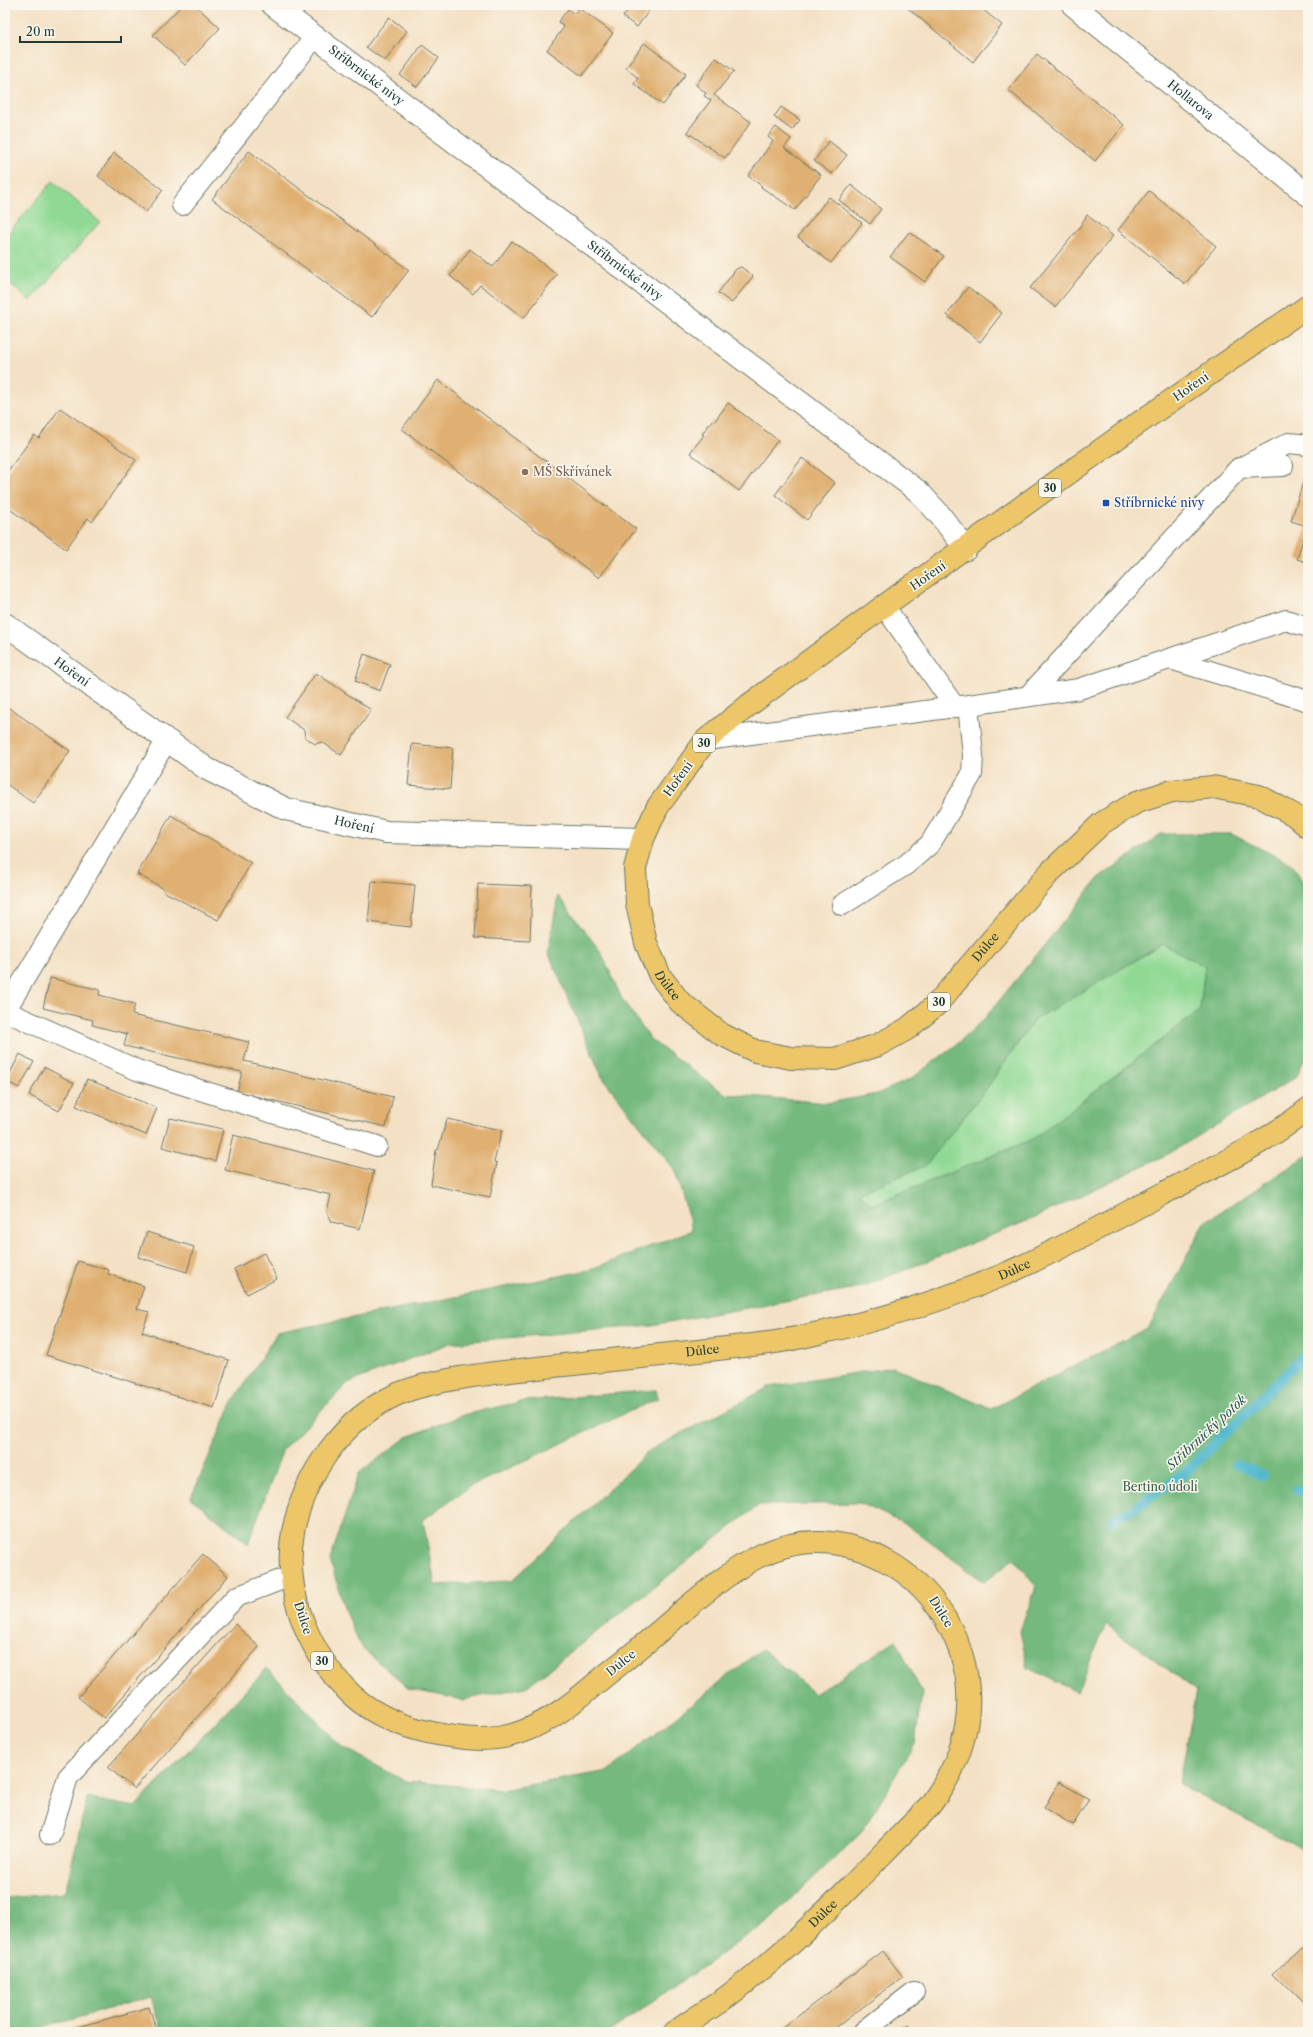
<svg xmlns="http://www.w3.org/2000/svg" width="1313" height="2037" viewBox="0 0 1313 2037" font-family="'Libre Caslon Text',serif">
  <rect width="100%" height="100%" fill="#fbf7ec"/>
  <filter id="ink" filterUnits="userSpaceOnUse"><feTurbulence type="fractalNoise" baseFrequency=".025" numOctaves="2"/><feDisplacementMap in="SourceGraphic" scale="8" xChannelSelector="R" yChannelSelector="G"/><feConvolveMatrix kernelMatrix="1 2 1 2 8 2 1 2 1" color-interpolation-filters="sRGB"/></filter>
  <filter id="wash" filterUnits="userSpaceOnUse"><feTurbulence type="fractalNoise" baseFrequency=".012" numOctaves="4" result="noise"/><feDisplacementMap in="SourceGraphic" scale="16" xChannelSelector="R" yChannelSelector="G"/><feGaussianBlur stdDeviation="0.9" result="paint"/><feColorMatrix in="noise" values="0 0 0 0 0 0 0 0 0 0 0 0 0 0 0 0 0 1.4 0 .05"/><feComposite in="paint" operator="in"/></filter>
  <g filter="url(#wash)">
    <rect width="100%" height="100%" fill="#f4e1c5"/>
    <path fill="#90d994" stroke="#588b64" d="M 53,181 L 100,222 L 30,301 L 5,279 L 5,237 Z
      M 1163,944 L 1205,966 L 1200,1010 L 1033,1139 L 872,1205 L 858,1192 L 925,1166 L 987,1088 L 1034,1020 Z"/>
    <path fill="#74b97e" stroke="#4a7b59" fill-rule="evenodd" d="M 1161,834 L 1231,834 L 1292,864 L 1308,891 L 1308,1052 L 1296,1077 L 1170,1153 L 1032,1219 L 862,1287 L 652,1325 L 450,1343 L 348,1383 L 283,1449 L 248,1544 L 191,1498 L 232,1403 L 277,1333 L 589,1270 L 692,1230 L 675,1170 L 602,1077 L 548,952 L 558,896 L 601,952 L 622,999 L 651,1040 L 725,1094 L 828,1103 L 877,1094 L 911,1079 L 956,1045 L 985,1018 L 1099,878 ZM 1163,944 L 1205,966 L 1200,1010 L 1033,1139 L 872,1205 L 858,1193 L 925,1166 L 987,1088 L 1034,1020 Z
      M 1308,1155 L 1308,1852 L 1179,1784 L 1197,1691 L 1106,1624 L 1077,1692 L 1028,1668 L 1020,1631 L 1036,1587 L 1014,1558 L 984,1582 L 907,1525 L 860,1503 L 759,1505 L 526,1687 L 462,1700 L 409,1689 L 361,1647 L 346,1614 L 330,1560 L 359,1473 L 407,1437 L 463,1415 L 525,1401 L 656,1390 L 658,1398 L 469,1487 L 423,1520 L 435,1585 L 512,1581 L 650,1450 L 769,1387 L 893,1367 L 991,1409 L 1149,1327 L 1205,1222 Z
      M 896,1640 L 922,1693 L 915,1743 L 861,1833 L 768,1921 L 609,2032 L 163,2032 L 151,1997 L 27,2032 L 5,2032 L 5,1898 L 65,1893 L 87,1798 L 135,1807 L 267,1668 L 342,1747 L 405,1781 L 501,1790 L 608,1771 L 762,1649 L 815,1694 Z"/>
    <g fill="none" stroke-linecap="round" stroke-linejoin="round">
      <path stroke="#50b7ce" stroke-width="10" d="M 1236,1464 L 1263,1475
        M 1297,1490 L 1308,1494
        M 1112,1520 L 1142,1503 L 1185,1473 L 1308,1352"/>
    </g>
    <g id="blocks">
      <path fill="#e0b072" d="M 182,5 L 195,5 L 220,28 L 185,65 L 153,35 Z
        M 632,5 L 645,5 L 650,9 L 637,27 L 623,17 Z
        M 904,5 L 977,5 L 1002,25 L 973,62 Z
        M 579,8 L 613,33 L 582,76 L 547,50 L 564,27 L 558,22 L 568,9 L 574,14 Z
        M 389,17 L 407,31 L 385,61 L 366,47 Z
        M 644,43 L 686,74 L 663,105 L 634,84 L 638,78 L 626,68 Z
        M 422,45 L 439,58 L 417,87 L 400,75 Z
        M 1037,54 L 1124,125 L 1095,161 L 1008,90 Z
        M 716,58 L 734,71 L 714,95 L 751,122 L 725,158 L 687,132 L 711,100 L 704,96 L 706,93 L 696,85 Z
        M 781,107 L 800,120 L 792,130 L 774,117 Z
        M 776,127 L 791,139 L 784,148 L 821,175 L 795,210 L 761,187 L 762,186 L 748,176 L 773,141 L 768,137 Z
        M 829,141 L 847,155 L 832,174 L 814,161 Z
        M 249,151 L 409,270 L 372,317 L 212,199 Z
        M 114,153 L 163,190 L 146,212 L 98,176 Z
        M 851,185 L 881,209 L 870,224 L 839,200 Z
        M 1149,191 L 1216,246 L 1185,284 L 1118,230 Z
        M 829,197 L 862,223 L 831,263 L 798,237 Z
        M 1087,215 L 1113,236 L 1055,307 L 1030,288 L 1079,228 Z
        M 909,232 L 944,256 L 925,282 L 890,257 Z
        M 512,241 L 557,274 L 524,318 L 480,285 L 473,294 L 450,276 L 470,249 L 493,267 Z
        M 741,267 L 753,276 L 732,303 L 718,293 L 736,269 Z
        M 968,287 L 1002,313 L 980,342 L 947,315 Z
        M 438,380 L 636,529 L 599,578 L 402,429 Z
        M 728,403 L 778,440 L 739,491 L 690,453 L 704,435 L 702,434 L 712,420 L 714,422 Z
        M 60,408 L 136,460 L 92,522 L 88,518 L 66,549 L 5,506 L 5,475 L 34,435 L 39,438 Z
        M 802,458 L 835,483 L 807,520 L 775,495 Z
        M 1308,466 L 1308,561 L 1306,562 L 1297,559 L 1307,526 L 1291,521 Z
        M 364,654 L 390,664 L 380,691 L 355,681 Z
        M 316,673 L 371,710 L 341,755 L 322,742 L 315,744 L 305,737 L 304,730 L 285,717 Z
        M 5,705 L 70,751 L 33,803 L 5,783 Z
        M 412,744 L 453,748 L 450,789 L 408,785 Z
        M 171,815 L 251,863 L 218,920 L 163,891 L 164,889 L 137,874 Z
        M 372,881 L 415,885 L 411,927 L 368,922 Z
        M 478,884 L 532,886 L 530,941 L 475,938 Z
        M 50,978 L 100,990 L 99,995 L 135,1004 L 132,1015 L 249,1042 L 244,1061 L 393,1097 L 386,1127 L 237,1092 L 242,1072 L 124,1046 L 127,1034 L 92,1025 L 93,1020 L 43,1008 Z
        M 20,1054 L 34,1062 L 19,1088 L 6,1081 Z
        M 44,1067 L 74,1083 L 59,1111 L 29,1095 Z
        M 87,1079 L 157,1108 L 146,1135 L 76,1106 Z
        M 170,1118 L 223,1129 L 215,1161 L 162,1147 Z
        M 447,1119 L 502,1130 L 494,1162 L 497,1163 L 490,1197 L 431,1185 L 436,1150 L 438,1150 Z
        M 233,1135 L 374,1171 L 360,1229 L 332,1222 L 327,1212 L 331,1195 L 225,1170 Z
        M 147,1232 L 194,1247 L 187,1272 L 138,1257 Z
        M 264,1253 L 277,1279 L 247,1294 L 234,1269 Z
        M 78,1261 L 109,1270 L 108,1274 L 144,1286 L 137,1309 L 149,1312 L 142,1332 L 229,1360 L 214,1408 L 46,1355 Z
        M 203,1554 L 228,1576 L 104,1718 L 78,1697 Z
        M 235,1624 L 259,1647 L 134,1789 L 108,1767 Z
        M 1059,1782 L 1089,1799 L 1073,1825 L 1044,1808 Z
        M 1305,1945 L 1308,1947 L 1308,1999 L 1303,2004 L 1274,1975 Z
        M 883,1951 L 903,1977 L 876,1997 L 830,2032 L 777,2032 Z
        M 149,2007 L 157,2032 L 61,2032 Z
        M 908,2025 L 913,2032 L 898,2032 Z"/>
    </g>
  </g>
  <g filter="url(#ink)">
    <use href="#blocks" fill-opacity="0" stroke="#6a7667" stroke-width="1"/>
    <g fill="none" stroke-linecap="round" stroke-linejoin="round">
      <defs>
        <path id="lane" d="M 182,205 L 315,37
          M 1246,465 L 1289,443 L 1308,445
          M 884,606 L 955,707 L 1079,689 L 1286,620 L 1308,627
          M 1170,659 L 1308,701
          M 1028,696 L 1239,468 L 1283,466
          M 167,740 L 5,1011 L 137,1070 L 377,1146
          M 706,740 L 955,707
          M 842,905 L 907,864 L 930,844 L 972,774 L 973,755 L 968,705
          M 50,1835 L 68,1777 L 236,1597 L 291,1576
          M 863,2032 L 914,1992"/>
        <g id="street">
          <path id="s1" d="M 273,5 L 919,492 L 939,514 L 966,549"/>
          <path id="s2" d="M 1073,5 L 1308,195"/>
          <path id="s3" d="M 5,624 L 207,769 L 286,809 L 386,832 L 643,839"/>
        </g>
        <g id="primary">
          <path id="s4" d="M 1308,306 L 1130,429 L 884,606 L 749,705 L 706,740 L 657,808 L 643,839 L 635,868 L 637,904 L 646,943 L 660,976 L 680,1002 L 721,1034 L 755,1051 L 791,1058 L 835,1059 L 878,1045 L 907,1029 L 936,1005 L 1050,872 L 1102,823 L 1137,802 L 1172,791 L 1213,787 L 1259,796 L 1294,815 L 1308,827"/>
          <path id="s5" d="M 675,2032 C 692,2020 711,2008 728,1996 C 773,1962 814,1924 853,1884 C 871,1866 889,1847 907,1829 C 916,1820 926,1811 933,1801 C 977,1740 981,1671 939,1609 C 913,1570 867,1544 820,1542 C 766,1540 724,1577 685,1609 C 659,1632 633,1654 606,1675 C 580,1697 554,1720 521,1732 C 492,1743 462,1739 432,1733 C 399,1726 366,1712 343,1686 C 306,1646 283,1587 293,1532 C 304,1475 343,1418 398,1394 C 436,1378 496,1373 537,1368 C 614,1359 691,1353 768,1343 C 785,1341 802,1337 819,1333 C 882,1320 943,1300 1003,1275 C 1058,1251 1111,1221 1164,1193 C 1212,1168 1265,1144 1308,1109"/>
        </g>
      </defs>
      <use href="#lane" stroke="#6a7667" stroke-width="22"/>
      <use href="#street" stroke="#6a7667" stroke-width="24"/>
      <use href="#primary" stroke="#6a7667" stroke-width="24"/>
      <use href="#lane" stroke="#fff" stroke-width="20"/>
      <use href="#street" stroke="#fff" stroke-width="22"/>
      <use href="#primary" stroke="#ecc669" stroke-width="22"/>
    </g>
  </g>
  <circle fill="#8d6e63" stroke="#fbf7ec" stroke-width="1.5" cx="525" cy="472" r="4"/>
  <rect fill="#1a4fb4" stroke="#fbf7ec" stroke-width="1.5" x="1102" y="499" width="8" height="8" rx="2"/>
  <g text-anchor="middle" stroke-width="3" stroke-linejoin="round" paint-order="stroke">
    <g fill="#fbf7ec" stroke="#61756b" stroke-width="1">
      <rect x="1039" y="479" width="22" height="18" rx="3"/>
      <rect x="693" y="734" width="22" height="18" rx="3"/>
      <rect x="928" y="993" width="22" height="18" rx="3"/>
      <rect x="311" y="1652" width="22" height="18" rx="3"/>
    </g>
    <g font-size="11" font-weight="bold" fill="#1f3d34">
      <text x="1050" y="492">30</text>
      <text x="704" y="747">30</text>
      <text x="939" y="1006">30</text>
      <text x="322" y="1665">30</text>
    </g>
    <g font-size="12" fill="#1f3d34" stroke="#fbf7ec">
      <text dy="4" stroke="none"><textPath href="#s1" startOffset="117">Stříbrnické nivy</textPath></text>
      <text dy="4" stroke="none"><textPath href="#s2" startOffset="151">Hollarova</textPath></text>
      <text dy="4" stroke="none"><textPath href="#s1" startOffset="441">Stříbrnické nivy</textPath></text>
      <text transform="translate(1191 387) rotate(-35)" y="4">Hoření</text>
      <text transform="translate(928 576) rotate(-35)" y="4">Hoření</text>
      <text dy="4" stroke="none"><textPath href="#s3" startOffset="82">Hoření</textPath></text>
      <text transform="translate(678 779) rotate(-54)" y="4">Hoření</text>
      <text dy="4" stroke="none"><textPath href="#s3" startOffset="407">Hoření</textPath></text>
      <text dy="4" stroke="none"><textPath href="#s4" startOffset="1398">Důlce</textPath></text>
      <text dy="4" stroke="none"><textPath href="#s4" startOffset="1014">Důlce</textPath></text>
      <text dy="4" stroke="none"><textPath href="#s5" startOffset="2227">Důlce</textPath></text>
      <text dy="4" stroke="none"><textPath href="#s5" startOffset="1903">Důlce</textPath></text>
      <text transform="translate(941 1612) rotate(58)" y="4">Důlce</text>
      <text transform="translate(303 1618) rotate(72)" y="4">Důlce</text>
      <text transform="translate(621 1663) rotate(-39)" y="4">Důlce</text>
      <text dy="4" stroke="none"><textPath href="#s5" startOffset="190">Důlce</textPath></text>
    </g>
    <g font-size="12" fill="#785e54" stroke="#fbf7ec" text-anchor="start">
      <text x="533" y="476">MŠ Skřivánek</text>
    </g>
    <g font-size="12" fill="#164399" stroke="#fbf7ec" text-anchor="start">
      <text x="1114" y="507">Stříbrnické nivy</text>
    </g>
    <g font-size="12" fill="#365c47" stroke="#fbf7ec">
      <text x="1160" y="1491">Bertino údolí</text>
    </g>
    <g font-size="13" font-style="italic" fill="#2b5c5a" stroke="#fbf7ec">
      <text transform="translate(1206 1432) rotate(-43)" y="5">Stříbrnický potok</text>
    </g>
  </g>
  <rect width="1313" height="2037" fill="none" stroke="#fbf7ec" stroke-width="20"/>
  <path d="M20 36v6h101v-6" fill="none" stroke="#1f3d34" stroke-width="2"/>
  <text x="26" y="36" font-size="12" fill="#1f3d34" stroke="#fbf7ec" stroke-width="3" paint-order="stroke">20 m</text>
</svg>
